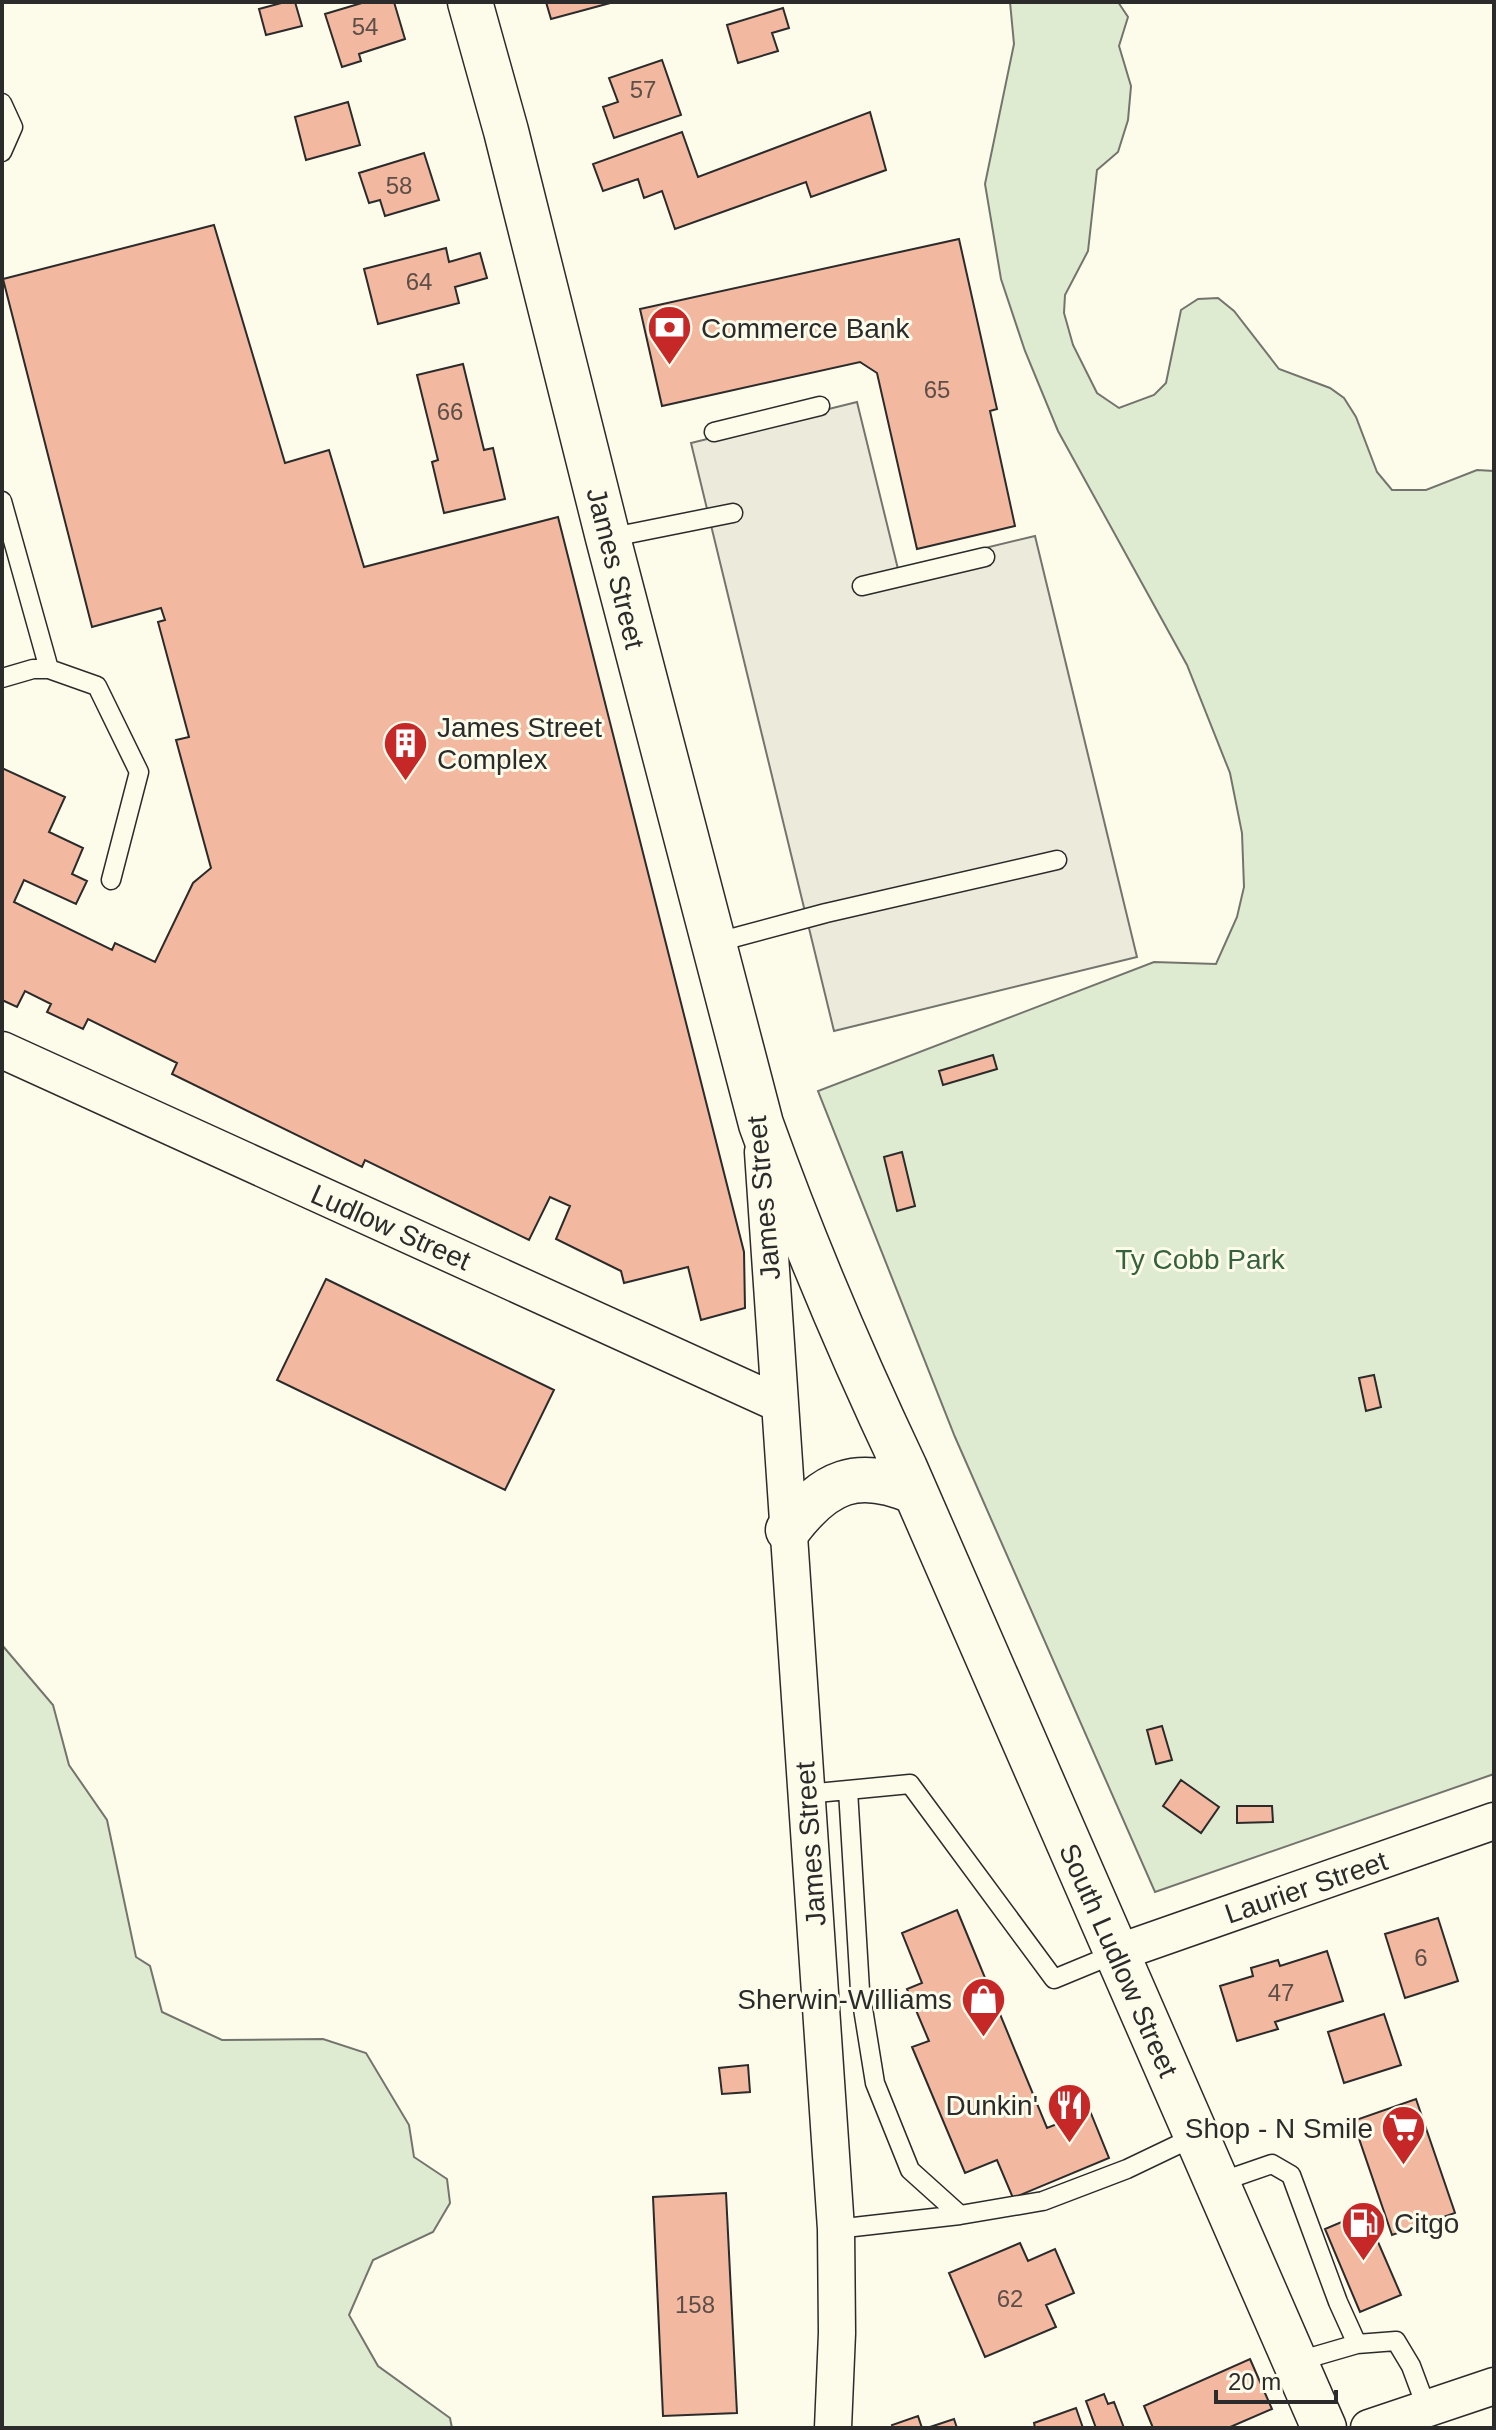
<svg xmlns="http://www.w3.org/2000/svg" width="1496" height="2430" viewBox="0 0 1496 2430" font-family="Arial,sans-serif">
  <rect width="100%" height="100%" fill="#fdfbea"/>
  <path fill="#deebd1" stroke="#74746e" stroke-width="2" d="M 1010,2 L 1118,2 L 1128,17 L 1119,46 L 1131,86 L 1128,120 L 1118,152 L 1097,170 L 1088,251 L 1065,295 L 1064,313 L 1073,345 L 1097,393 L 1119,408 L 1154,395 L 1166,383 L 1181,310 L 1198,299 L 1218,298 L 1234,311 L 1279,369 L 1330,388 L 1344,398 L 1356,417 L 1377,472 L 1392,490 L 1426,490 L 1477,470 L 1494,471 L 1494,1774 L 1155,1892 L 955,1437 L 818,1091 L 1154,962 L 1216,964 L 1237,917 L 1244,887 L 1242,833 L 1230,773 L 1187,665 L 1058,431 L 1025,351 L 1001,279 L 985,184 L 1014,44 Z
    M 2,1645 L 53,1705 L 69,1765 L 107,1820 L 136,1957 L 150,1966 L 162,2012 L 222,2040 L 323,2039 L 366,2053 L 409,2125 L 414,2157 L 447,2179 L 450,2203 L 433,2232 L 373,2260 L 349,2315 L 378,2366 L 450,2418 L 452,2428 L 2,2428 Z"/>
  <path fill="#eceadb" stroke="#74746e" stroke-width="2" d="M 857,402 L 898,569 L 1035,536 L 1137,957 L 834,1031 L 691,443 Z"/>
  <path fill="#f2b8a0" stroke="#2b2b2b" stroke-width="2" d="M 285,2 L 295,2 L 302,26 L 266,35 L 259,9 Z
    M 365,2 L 394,2 L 405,39 L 359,54 L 361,61 L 342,67 L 325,14 Z
    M 546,2 L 614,2 L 551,19 Z
    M 783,8 L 789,28 L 772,33 L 778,51 L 738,63 L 727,25 Z
    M 662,60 L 681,115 L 614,138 L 603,107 L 618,102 L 609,78 Z
    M 348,102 L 360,145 L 306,160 L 295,117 Z
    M 870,112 L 886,170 L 811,197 L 806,182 L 675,229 L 662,191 L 644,198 L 638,179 L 603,191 L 593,164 L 682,132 L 698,177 Z
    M 424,153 L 439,200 L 385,216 L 380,200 L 369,203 L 359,173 Z
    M 214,225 L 285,463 L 329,450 L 364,567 L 558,517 L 744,1252 L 745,1308 L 701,1320 L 688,1267 L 624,1283 L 621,1271 L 556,1239 L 570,1206 L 550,1197 L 529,1240 L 365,1160 L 362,1167 L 172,1074 L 177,1063 L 88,1019 L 83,1029 L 47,1012 L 51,1004 L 25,991 L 17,1007 L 2,1000 L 2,768 L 65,797 L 49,832 L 83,848 L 72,874 L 87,881 L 76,904 L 24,880 L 14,902 L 112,950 L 115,943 L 155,962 L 193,883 L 211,868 L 176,740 L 189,737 L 158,622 L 165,620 L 161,608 L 92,627 L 3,279 Z
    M 959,239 L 997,409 L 990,411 L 1015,526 L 917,549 L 877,373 L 860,362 L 662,406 L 640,309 Z
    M 446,248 L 449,262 L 480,253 L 487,278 L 455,287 L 459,303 L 378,324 L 364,269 Z
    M 463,364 L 484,450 L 493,448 L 505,499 L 444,513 L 432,462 L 438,460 L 417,375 Z
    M 993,1055 L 997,1069 L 943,1085 L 939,1071 Z
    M 902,1152 L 915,1206 L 897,1211 L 884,1157 Z
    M 326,1279 L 554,1390 L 505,1490 L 277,1380 Z
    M 1374,1375 L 1381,1407 L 1366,1411 L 1359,1378 Z
    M 1162,1726 L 1172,1760 L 1156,1764 L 1147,1730 Z
    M 1181,1780 L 1219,1807 L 1201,1833 L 1163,1806 Z
    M 1237,1806 L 1272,1806 L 1273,1822 L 1237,1823 Z
    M 957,1910 L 1047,2128 L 1090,2111 L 1109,2158 L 1013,2198 L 997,2160 L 965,2173 L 912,2047 L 929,2041 L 907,1989 L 922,1983 L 902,1933 Z
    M 1438,1918 L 1458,1981 L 1405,1998 L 1385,1934 Z
    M 1327,1951 L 1343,2001 L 1275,2022 L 1278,2029 L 1237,2041 L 1220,1986 L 1253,1976 L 1251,1968 L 1278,1960 L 1280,1966 Z
    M 1384,2014 L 1401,2065 L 1344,2083 L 1328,2032 Z
    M 748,2065 L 750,2092 L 722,2094 L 719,2068 Z
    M 1416,2099 L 1455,2213 L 1392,2235 L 1353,2121 Z
    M 726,2193 L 737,2413 L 663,2416 L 653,2197 Z
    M 1365,2212 L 1401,2295 L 1360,2312 L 1325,2229 Z
    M 1020,2243 L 1028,2261 L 1055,2249 L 1074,2293 L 1046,2305 L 1056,2327 L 985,2357 L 949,2273 Z
    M 1250,2359 L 1272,2409 L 1228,2428 L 1153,2428 L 1144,2406 Z
    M 1104,2394 L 1108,2404 L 1114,2402 L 1124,2428 L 1096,2428 L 1086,2401 Z
    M 1076,2408 L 1083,2428 L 1035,2428 L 1034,2423 Z
    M 918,2416 L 922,2428 L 893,2428 L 892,2425 Z
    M 954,2419 L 957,2428 L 927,2428 Z"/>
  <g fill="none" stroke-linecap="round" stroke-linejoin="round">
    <defs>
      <path id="lane" d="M 2,103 L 13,127 L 2,152
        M 714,432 L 820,406
        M 2,501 L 49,669
        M 608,538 L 733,513
        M 862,586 L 985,557
        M 2,678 L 33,669 L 49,669 L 97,686 L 139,772 L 111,880
        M 714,943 L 826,913 L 1057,860
        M 848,1790 L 860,1990 L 875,2083 L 910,2170 L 960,2215 L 1043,2201 L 1127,2169 L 1196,2136
        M 806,1794 L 910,1784 L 1054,1979 L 1117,1953
        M 1217,2183 L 1272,2164 L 1291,2175 L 1338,2302 L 1357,2344
        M 836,2229 L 960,2215
        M 1295,2362 L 1357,2344 L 1396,2341 L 1411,2366 L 1427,2409"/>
      <path id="street" d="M 2,1050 L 780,1404
        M 763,1152 L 836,2229 L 837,2333 L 833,2428
        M 1117,1953 L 1494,1821
        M 1369,2428 L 1494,2386"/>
      <path id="secondary" d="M 470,2 L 506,131 L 608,538 L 761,1124 C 803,1241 852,1356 905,1468 L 1324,2428
        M 788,1530 C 825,1481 857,1467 915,1492"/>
    </defs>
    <use href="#lane" stroke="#2b2b2b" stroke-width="21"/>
    <use href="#street" stroke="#2b2b2b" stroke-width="39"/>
    <use href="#secondary" stroke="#2b2b2b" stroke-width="47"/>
    <use href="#lane" stroke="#fdfbea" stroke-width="18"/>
    <use href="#street" stroke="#fdfbea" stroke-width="36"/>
    <use href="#secondary" stroke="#fdfbea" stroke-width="44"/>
  </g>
  <defs>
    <symbol id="bank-pin" viewBox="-11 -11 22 30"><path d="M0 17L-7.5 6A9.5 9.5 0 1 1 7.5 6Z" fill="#c62828" stroke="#fdfbea"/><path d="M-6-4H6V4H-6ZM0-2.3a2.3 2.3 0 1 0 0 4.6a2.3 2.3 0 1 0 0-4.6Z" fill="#fff"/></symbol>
    <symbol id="building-pin" viewBox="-11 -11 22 30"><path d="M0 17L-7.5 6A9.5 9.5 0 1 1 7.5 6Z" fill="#c62828" stroke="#fdfbea"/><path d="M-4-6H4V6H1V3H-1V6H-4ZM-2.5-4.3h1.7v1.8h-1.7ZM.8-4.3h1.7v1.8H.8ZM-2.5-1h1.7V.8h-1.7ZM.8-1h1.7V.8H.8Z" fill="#fff"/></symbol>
    <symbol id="shop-pin" viewBox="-11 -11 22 30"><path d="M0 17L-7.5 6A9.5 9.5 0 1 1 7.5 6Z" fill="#c62828" stroke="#fdfbea"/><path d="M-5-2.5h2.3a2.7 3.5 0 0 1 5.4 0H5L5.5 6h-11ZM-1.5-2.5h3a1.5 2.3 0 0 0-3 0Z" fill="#fff"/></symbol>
    <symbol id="restaurant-pin" viewBox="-11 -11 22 30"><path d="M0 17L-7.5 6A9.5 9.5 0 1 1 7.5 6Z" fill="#c62828" stroke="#fdfbea"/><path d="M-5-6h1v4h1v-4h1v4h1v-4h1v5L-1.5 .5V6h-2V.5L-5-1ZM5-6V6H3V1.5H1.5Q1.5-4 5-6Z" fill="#fff"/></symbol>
    <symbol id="supermarket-pin" viewBox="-11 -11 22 30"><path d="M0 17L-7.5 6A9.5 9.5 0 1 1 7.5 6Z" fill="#c62828" stroke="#fdfbea"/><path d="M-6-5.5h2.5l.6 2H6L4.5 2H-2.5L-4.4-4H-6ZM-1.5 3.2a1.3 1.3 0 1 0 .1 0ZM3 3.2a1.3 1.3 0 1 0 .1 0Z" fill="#fff"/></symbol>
    <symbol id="fuel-pin" viewBox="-11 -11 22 30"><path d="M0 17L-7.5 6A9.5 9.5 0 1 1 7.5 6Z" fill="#c62828" stroke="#fdfbea"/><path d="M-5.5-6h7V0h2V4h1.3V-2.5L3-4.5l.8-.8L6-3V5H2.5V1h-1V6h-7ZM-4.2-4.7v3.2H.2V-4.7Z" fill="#fff"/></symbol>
  </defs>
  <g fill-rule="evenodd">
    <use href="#bank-pin" x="644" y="302" width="51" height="69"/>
    <use href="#building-pin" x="380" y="718" width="51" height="69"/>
    <use href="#shop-pin" x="958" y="1974" width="51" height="69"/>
    <use href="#restaurant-pin" x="1044" y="2080" width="51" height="69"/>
    <use href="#supermarket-pin" x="1378" y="2102" width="51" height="69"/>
    <use href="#fuel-pin" x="1338" y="2198" width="51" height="69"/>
  </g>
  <g text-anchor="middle" stroke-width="6" stroke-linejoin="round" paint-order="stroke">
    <g font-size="24" fill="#5d4e48">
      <text x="365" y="35">54</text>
      <text x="643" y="98">57</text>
      <text x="399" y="194">58</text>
      <text x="419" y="290">64</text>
      <text x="937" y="398">65</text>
      <text x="450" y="420">66</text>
      <text x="1421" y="1966">6</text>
      <text x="1281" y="2001">47</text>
      <text x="1010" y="2307">62</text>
      <text x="695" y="2313">158</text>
    </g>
    <g font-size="28" fill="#2b2b2b" stroke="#fdfbea" text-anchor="start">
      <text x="701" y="338">Commerce Bank</text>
      <text x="437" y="737">James Street<tspan x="437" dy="32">Complex</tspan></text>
      <text x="952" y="2009" text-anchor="end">Sherwin-Williams</text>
      <text x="1038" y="2115" text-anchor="end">Dunkin'</text>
      <text x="1373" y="2138" text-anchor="end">Shop - N Smile</text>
      <text x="1394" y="2233">Citgo</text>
    </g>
    <g font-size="28" fill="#2b2b2b" stroke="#fdfbea">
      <text transform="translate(616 568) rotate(76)" y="10">James Street</text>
      <text transform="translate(763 1198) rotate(-95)" y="10">James Street</text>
      <text transform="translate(391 1227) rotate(24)" y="10">Ludlow Street</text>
      <text transform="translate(810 1844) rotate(-94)" y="10">James Street</text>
      <text transform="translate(1306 1887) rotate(-19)" y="10">Laurier Street</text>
      <text transform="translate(1119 1960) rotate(66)" y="10">South Ludlow Street</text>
    </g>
    <g font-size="28" fill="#34623c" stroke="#fdfbea">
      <text x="1200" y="1269">Ty Cobb Park</text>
    </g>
  </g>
  <rect width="1496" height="2430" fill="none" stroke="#2b2b2b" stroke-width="8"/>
  <path d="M1216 2390v12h120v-12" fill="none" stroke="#2b2b2b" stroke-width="4"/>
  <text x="1228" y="2390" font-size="24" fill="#2b2b2b" stroke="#fdfbea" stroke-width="6" paint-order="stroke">20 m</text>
</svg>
